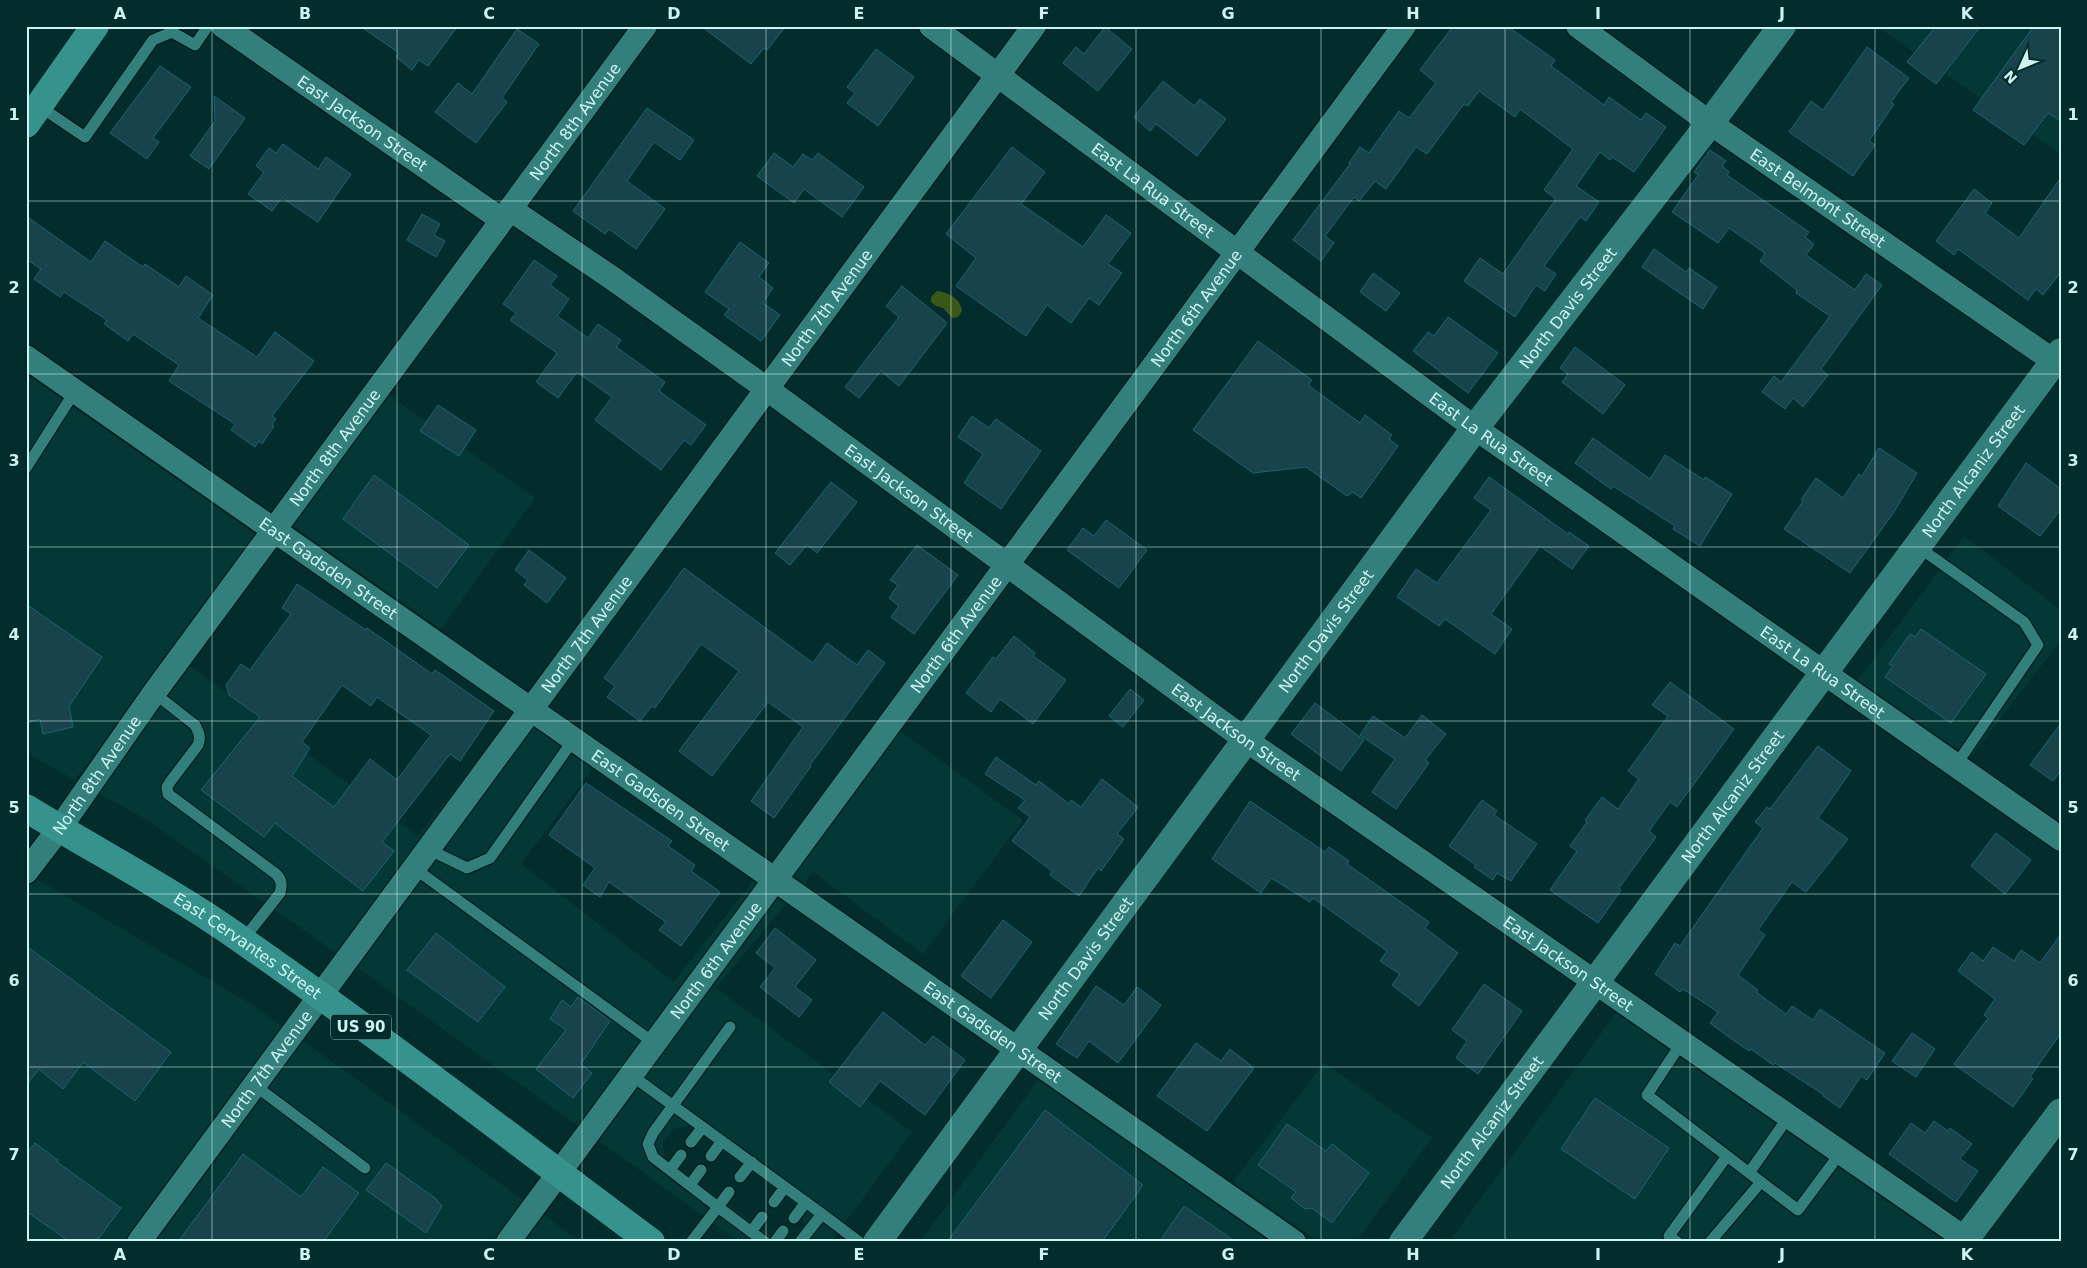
<svg xmlns="http://www.w3.org/2000/svg" width="2087" height="1268" viewBox="0 0 2087 1268" font-family="'DejaVu Sans',sans-serif">
  <rect width="100%" height="100%" fill="#032d2c"/>
  <path fill="#043836" fill-rule="evenodd" d="M 1876,26 L 2061,26 L 2061,154 Z
    M 26,374 L 256,535 L 75,780 L 26,753 Z
    M 389,395 L 535,498 L 441,629 L 293,526 Z
    M 1964,536 L 2061,610 L 2061,640 L 1970,758 L 1858,680 Z
    M 189,665 L 418,836 L 513,714 L 336,953 L 147,820 L 96,792 Z
    M 533,727 L 592,769 L 521,864 L 674,982 L 753,881 L 756,883 L 578,1126 L 356,967 Z
    M 900,731 L 1023,820 L 923,954 L 813,872 L 804,883 L 793,875 Z
    M 33,877 L 253,1005 L 282,1026 L 124,1242 L 26,1242 L 26,886 Z
    M 776,897 L 786,904 L 716,988 L 912,1132 L 831,1242 L 739,1242 L 598,1140 ZM 689,1126 L 802,1209 L 804,1225 L 794,1238 L 778,1241 L 664,1157 L 663,1142 L 673,1129 Z
    M 1616,1013 L 1946,1242 L 1449,1242 Z
    M 302,1040 L 523,1200 L 493,1242 L 154,1242 Z
    M 1324,1063 L 1432,1138 L 1356,1242 L 1319,1242 L 1233,1182 Z
    M 1038,1080 L 1270,1242 L 920,1242 Z
    M 543,1214 L 581,1242 L 523,1242 Z"/>
  <path fill="#395716" d="M 937,291 C 948,292 961,299 962,311 L 958,317 L 952,318 L 943,308 L 936,306 L 931,302 L 931,297 Z"/>
  <path fill="#18434b" stroke="#176673" fill-rule="evenodd" d="M 360,26 L 458,26 L 428,66 L 419,60 L 412,70 L 396,57 L 399,53 Z
    M 701,26 L 786,26 L 767,50 L 764,48 L 751,64 Z
    M 1453,26 L 1507,26 L 1555,60 L 1551,66 L 1604,105 L 1609,97 L 1641,120 L 1646,113 L 1666,127 L 1634,172 L 1612,157 L 1610,160 L 1600,152 L 1576,186 L 1599,202 L 1586,221 L 1580,217 L 1544,266 L 1556,274 L 1545,291 L 1536,285 L 1515,317 L 1464,281 L 1480,258 L 1503,274 L 1556,199 L 1544,190 L 1573,149 L 1520,109 L 1515,117 L 1479,91 L 1468,106 L 1464,104 L 1427,154 L 1416,147 L 1386,189 L 1375,181 L 1359,201 L 1354,197 L 1325,236 L 1334,243 L 1321,261 L 1293,240 L 1350,164 L 1349,163 L 1360,147 L 1369,153 L 1399,111 L 1409,118 L 1436,83 L 1420,70 Z
    M 1936,26 L 1981,26 L 1936,84 L 1907,62 Z
    M 2034,26 L 2061,26 L 2061,121 L 2048,113 L 2024,145 L 1973,110 Z
    M 1105,27 L 1132,49 L 1098,91 L 1063,63 L 1076,47 L 1084,54 Z
    M 517,29 L 539,44 L 502,98 L 507,102 L 476,143 L 435,112 L 458,83 L 472,94 Z
    M 1867,47 L 1909,78 L 1891,102 L 1894,104 L 1869,141 L 1875,145 L 1853,176 L 1789,132 L 1811,101 L 1823,110 Z
    M 876,49 L 914,77 L 878,126 L 847,103 L 855,93 L 847,87 Z
    M 160,66 L 191,87 L 153,138 L 159,142 L 147,159 L 110,133 Z
    M 1163,81 L 1194,106 L 1200,99 L 1226,119 L 1197,156 L 1156,124 L 1150,131 L 1134,117 Z
    M 214,96 L 245,118 L 209,169 L 190,156 L 215,121 Z
    M 647,108 L 694,140 L 680,160 L 654,142 L 627,181 L 665,209 L 636,249 L 609,229 L 605,234 L 573,211 Z
    M 283,144 L 318,169 L 326,157 L 351,174 L 318,222 L 282,198 L 272,211 L 248,194 L 264,172 L 256,166 L 269,148 L 276,153 Z
    M 1012,147 L 1045,172 L 1021,204 L 1083,247 L 1106,215 L 1131,233 L 1108,264 L 1122,273 L 1099,305 L 1089,298 L 1071,323 L 1047,305 L 1026,336 L 956,286 L 976,258 L 946,234 Z
    M 1710,150 L 1726,161 L 1722,166 L 1729,172 L 1727,175 L 1809,232 L 1805,237 L 1814,244 L 1806,255 L 1855,290 L 1866,274 L 1882,285 L 1821,369 L 1828,375 L 1803,407 L 1793,398 L 1785,409 L 1762,392 L 1774,376 L 1781,382 L 1830,316 L 1796,293 L 1797,290 L 1760,261 L 1765,253 L 1729,228 L 1718,243 L 1672,212 L 1698,175 L 1694,172 Z
    M 774,153 L 793,167 L 803,154 L 812,160 L 818,153 L 864,187 L 842,217 L 804,189 L 794,203 L 757,176 Z
    M 2061,177 L 2061,272 L 2043,295 L 2036,289 L 2028,300 L 1958,249 L 1954,255 L 1936,241 L 1974,189 L 1992,203 L 1985,213 L 2019,238 Z
    M 422,214 L 440,224 L 434,235 L 445,241 L 436,257 L 407,240 Z
    M 26,216 L 91,262 L 105,241 L 143,267 L 145,264 L 179,287 L 186,276 L 213,295 L 198,318 L 257,357 L 275,332 L 314,361 L 272,416 L 276,419 L 272,424 L 274,426 L 262,444 L 259,441 L 255,447 L 231,430 L 235,424 L 169,381 L 179,365 L 133,334 L 128,341 L 104,324 L 107,320 L 64,292 L 60,297 L 34,279 L 41,269 L 26,259 Z
    M 740,242 L 769,263 L 759,277 L 773,288 L 763,303 L 780,315 L 761,341 L 724,315 L 729,309 L 705,292 Z
    M 1654,249 L 1686,272 L 1689,268 L 1717,287 L 1703,309 L 1642,267 Z
    M 534,260 L 557,276 L 550,285 L 569,299 L 557,316 L 588,338 L 598,324 L 621,340 L 616,347 L 665,382 L 659,391 L 706,425 L 691,445 L 684,440 L 661,470 L 595,420 L 612,397 L 577,372 L 558,398 L 536,382 L 557,353 L 510,320 L 516,313 L 503,304 Z
    M 1373,273 L 1400,293 L 1386,311 L 1360,292 Z
    M 902,286 L 947,323 L 899,386 L 881,371 L 859,398 L 845,387 L 899,317 L 886,306 Z
    M 1448,317 L 1498,353 L 1468,393 L 1413,351 L 1428,332 L 1434,336 Z
    M 1258,341 L 1312,380 L 1308,385 L 1360,423 L 1365,415 L 1392,435 L 1389,439 L 1398,446 L 1361,498 L 1353,492 L 1347,496 L 1306,467 L 1253,473 L 1193,430 Z
    M 1575,347 L 1625,385 L 1603,414 L 1562,382 L 1568,374 L 1560,368 Z
    M 438,405 L 476,430 L 459,456 L 420,431 Z
    M 972,416 L 989,428 L 996,419 L 1041,451 L 1001,509 L 964,483 L 983,454 L 958,437 Z
    M 1593,438 L 1650,479 L 1665,455 L 1704,480 L 1705,477 L 1732,494 L 1700,546 L 1673,529 L 1675,526 L 1613,486 L 1611,489 L 1575,463 Z
    M 1879,448 L 1917,473 L 1894,512 L 1850,573 L 1784,529 L 1803,501 L 1801,500 L 1816,478 L 1843,498 L 1859,474 L 1862,476 Z
    M 2026,463 L 2061,489 L 2061,509 L 2040,536 L 1998,506 Z
    M 374,475 L 469,545 L 437,588 L 343,519 Z
    M 1489,477 L 1568,534 L 1569,532 L 1589,546 L 1572,569 L 1540,546 L 1491,614 L 1512,629 L 1495,654 L 1445,619 L 1439,626 L 1397,597 L 1416,569 L 1437,583 L 1491,510 L 1474,498 Z
    M 831,482 L 857,502 L 817,553 L 807,545 L 790,565 L 775,553 Z
    M 1106,520 L 1147,550 L 1119,588 L 1067,550 L 1083,528 L 1094,536 Z
    M 917,545 L 958,575 L 914,634 L 891,617 L 899,606 L 889,598 L 898,585 L 890,580 Z
    M 529,550 L 566,578 L 547,603 L 524,585 L 528,580 L 515,570 Z
    M 684,568 L 813,663 L 827,643 L 857,665 L 868,650 L 885,663 L 810,765 L 811,766 L 774,818 L 751,801 L 803,727 L 768,702 L 712,776 L 679,751 L 739,671 L 701,644 L 655,708 L 652,706 L 640,721 L 607,697 L 615,686 L 604,678 Z
    M 297,584 L 366,630 L 367,628 L 432,674 L 435,670 L 494,711 L 460,761 L 450,754 L 382,842 L 394,851 L 363,891 L 275,823 L 264,837 L 201,790 L 260,717 L 229,695 L 226,685 L 241,664 L 250,670 L 291,614 L 282,608 ZM 342,685 L 371,706 L 377,697 L 431,735 L 397,780 L 370,759 L 334,807 L 292,776 L 310,748 L 302,742 Z
    M 26,604 L 102,657 L 69,706 L 73,727 L 43,734 L 40,719 L 26,723 Z
    M 1921,629 L 1986,674 L 1951,723 L 1885,677 L 1893,666 L 1889,664 L 1910,634 L 1915,637 Z
    M 1014,636 L 1035,653 L 1033,656 L 1066,680 L 1033,724 L 1000,699 L 991,712 L 966,693 L 993,657 L 996,659 Z
    M 1670,682 L 1734,729 L 1677,807 L 1670,802 L 1649,831 L 1656,837 L 1619,888 L 1621,890 L 1598,923 L 1550,890 L 1577,851 L 1570,846 L 1587,822 L 1585,820 L 1602,797 L 1618,809 L 1639,779 L 1628,771 L 1668,716 L 1652,705 Z
    M 1130,689 L 1144,700 L 1123,727 L 1109,716 Z
    M 1315,703 L 1364,740 L 1341,771 L 1291,734 Z
    M 1422,715 L 1446,734 L 1425,760 L 1429,763 L 1396,809 L 1372,792 L 1395,759 L 1360,735 L 1373,716 L 1405,738 Z
    M 2061,723 L 2061,770 L 2053,781 L 2030,765 Z
    M 1818,746 L 1851,771 L 1818,818 L 1848,839 L 1806,892 L 1792,882 L 1758,930 L 1765,935 L 1738,975 L 1758,990 L 1756,992 L 1786,1014 L 1792,1006 L 1813,1020 L 1820,1009 L 1885,1053 L 1867,1080 L 1861,1076 L 1840,1108 L 1823,1096 L 1824,1095 L 1775,1063 L 1773,1065 L 1751,1049 L 1749,1051 L 1726,1035 L 1710,1023 L 1718,1012 L 1683,989 L 1680,992 L 1655,974 L 1675,943 L 1680,946 L 1763,828 L 1755,822 L 1767,807 L 1770,809 Z
    M 996,757 L 1036,785 L 1039,781 L 1069,804 L 1071,800 L 1081,807 L 1102,779 L 1138,807 L 1117,834 L 1124,839 L 1101,871 L 1098,868 L 1079,896 L 1050,875 L 1052,871 L 1012,841 L 1030,817 L 1018,808 L 1025,800 L 985,774 Z
    M 586,783 L 672,841 L 668,846 L 695,865 L 691,871 L 720,892 L 681,946 L 659,930 L 666,922 L 609,882 L 600,897 L 583,885 L 595,868 L 549,835 Z
    M 1482,800 L 1497,811 L 1494,815 L 1537,844 L 1511,881 L 1497,873 L 1493,880 L 1474,867 L 1476,865 L 1449,846 Z
    M 1250,801 L 1325,852 L 1329,847 L 1349,861 L 1347,864 L 1429,922 L 1425,928 L 1458,953 L 1419,1006 L 1392,985 L 1400,974 L 1380,961 L 1387,951 L 1313,898 L 1310,902 L 1271,878 L 1261,893 L 1212,859 Z
    M 1996,833 L 2031,860 L 2005,894 L 1971,866 Z
    M 1003,920 L 1032,942 L 991,998 L 961,976 Z
    M 775,928 L 816,960 L 795,987 L 812,1000 L 799,1017 L 760,987 L 775,968 L 756,953 Z
    M 436,933 L 505,987 L 478,1022 L 407,970 Z
    M 2061,934 L 2061,1033 L 2030,1077 L 2033,1079 L 2013,1107 L 1954,1064 L 1988,1018 L 1984,1015 L 1995,999 L 1958,971 L 1972,952 L 1983,961 L 1993,947 L 2014,961 L 2021,950 L 2040,963 Z
    M 26,946 L 171,1052 L 135,1101 L 83,1062 L 63,1089 L 39,1069 L 26,1086 Z
    M 1484,984 L 1522,1011 L 1478,1074 L 1456,1058 L 1467,1041 L 1452,1030 Z
    M 1096,986 L 1124,1005 L 1137,987 L 1161,1005 L 1118,1063 L 1089,1041 L 1077,1058 L 1056,1044 Z
    M 578,997 L 610,1021 L 581,1064 L 592,1073 L 573,1098 L 536,1069 L 566,1030 L 550,1019 L 562,1000 L 571,1007 Z
    M 883,1012 L 925,1045 L 933,1036 L 965,1060 L 925,1115 L 880,1081 L 860,1107 L 829,1082 Z
    M 1912,1033 L 1935,1049 L 1916,1077 L 1892,1061 Z
    M 1196,1043 L 1221,1061 L 1230,1049 L 1254,1068 L 1207,1131 L 1157,1096 Z
    M 1595,1098 L 1669,1148 L 1635,1199 L 1561,1149 Z
    M 1045,1110 L 1143,1185 L 1102,1242 L 947,1242 Z
    M 1934,1121 L 1948,1131 L 1950,1128 L 1972,1144 L 1960,1159 L 1978,1171 L 1956,1202 L 1889,1154 L 1911,1123 L 1925,1133 Z
    M 1287,1124 L 1326,1151 L 1332,1144 L 1369,1173 L 1332,1223 L 1312,1208 L 1305,1209 L 1291,1198 L 1296,1192 L 1258,1165 Z
    M 35,1143 L 58,1160 L 57,1162 L 121,1208 L 96,1242 L 70,1242 L 26,1211 L 26,1154 Z
    M 243,1154 L 301,1197 L 323,1167 L 359,1193 L 323,1242 L 178,1242 Z
    M 386,1163 L 435,1198 L 442,1206 L 426,1233 L 366,1190 Z
    M 1184,1206 L 1236,1242 L 1159,1242 Z"/>
  <g fill="none" stroke-linecap="round" stroke-linejoin="round">
    <defs>
      <path id="service" d="M 39,106 L 85,137 L 153,40 L 172,32 L 195,45 L 208,26
        M 26,468 L 75,391
        M 1917,546 L 2024,622 L 2038,645 L 1956,765
        M 154,693 L 195,725 C 199,733 201,737 198,745 L 170,782 L 167,787 L 168,794 L 276,874 C 282,880 282,885 280,893 L 242,941
        M 428,849 L 467,868 L 490,858 L 574,739
        M 414,868 L 654,1043
        M 1682,1042 L 1647,1095 L 1798,1210 L 1841,1152
        M 631,1075 L 822,1214
        M 254,1085 L 365,1168
        M 691,1142 L 703,1127
        M 711,1156 L 722,1141
        M 670,1170 L 681,1155
        M 1749,1173 L 1789,1116
        M 740,1177 L 752,1162
        M 690,1185 L 701,1170
        M 729,1192 L 718,1207 L 653,1157 L 648,1144 L 653,1133 L 730,1027
        M 774,1202 L 785,1187
        M 794,1218 L 806,1202
        M 751,1232 L 762,1217
        M 691,1242 L 718,1207 L 765,1242
        M 775,1242 L 783,1231
        M 800,1242 L 822,1214 L 859,1242
        M 1677,1242 L 1669,1236 L 1727,1156
        M 1710,1242 L 1761,1182"/>
      <g id="minor">
        <path id="s1" d="M 223,26 L 502,220"/>
        <path id="s2" d="M 931,26 L 1475,428 L 2061,839"/>
        <path id="s3" d="M 1578,26 L 1710,123 L 2061,366"/>
        <path id="s4" d="M 510,209 L 612,278 L 767,389 L 1246,740 L 1970,1242"/>
        <path id="s5" d="M 26,357 L 1294,1242"/>
        <path id="s6" d="M 26,872 L 59,829 L 154,693 L 645,26"/>
        <path id="s7" d="M 139,1242 L 1034,26"/>
        <path id="s8" d="M 508,1242 L 1404,26"/>
      </g>
      <path id="tertiary" d="M 1963,1242 L 2061,1112"/>
      <g id="secondary">
        <path id="s9" d="M 877,1242 L 1475,428 L 1710,123 L 1782,26"/>
        <path id="s10" d="M 1403,1242 L 2061,352"/>
      </g>
      <g id="primary">
        <path d="M 26,124 L 95,26"/>
        <path id="s11" d="M 26,808 C 92,849 162,885 226,929 C 371,1029 510,1137 651,1242"/>
      </g>
    </defs>
    <use href="#service" stroke="#001413" stroke-width="13"/>
    <use href="#minor" stroke="#001413" stroke-width="26"/>
    <use href="#tertiary" stroke="#001413" stroke-width="29"/>
    <use href="#secondary" stroke="#001413" stroke-width="29"/>
    <use href="#primary" stroke="#001413" stroke-width="29"/>
    <use href="#service" stroke="#337f7b" stroke-width="11"/>
    <use href="#minor" stroke="#337f7b" stroke-width="24"/>
    <use href="#tertiary" stroke="#337f7b" stroke-width="28"/>
    <use href="#secondary" stroke="#337f7b" stroke-width="28"/>
    <use href="#primary" stroke="#36928d" stroke-width="28"/>
  </g>
  <path fill="none" stroke="#cff3f0" stroke-width="1" stroke-opacity="0.55" d="M 212,26 L 212,1242M 397,26 L 397,1242M 582,26 L 582,1242M 766,26 L 766,1242M 951,26 L 951,1242M 1136,26 L 1136,1242M 1321,26 L 1321,1242M 1505,26 L 1505,1242M 1690,26 L 1690,1242M 1875,26 L 1875,1242M 26,201 L 2061,201M 26,374 L 2061,374M 26,547 L 2061,547M 26,721 L 2061,721M 26,894 L 2061,894M 26,1067 L 2061,1067"/>
  <g text-anchor="middle" stroke-width="4" stroke-linejoin="round" paint-order="stroke">
    <rect fill="#032d2c" stroke="#92b8b5" stroke-width="1" x="331" y="1014.5" width="60" height="25" rx="4"/>
    <g font-size="15" font-weight="bold" fill="#cff3f0">
      <text x="361" y="1032">US 90</text>
    </g>
    <g font-size="16" fill="#cff3f0" stroke="#032d2c">
      <text dy="6" stroke="none"><textPath href="#s6" startOffset="930">North 8th Avenue</textPath></text>
      <text dy="6" stroke="none"><textPath href="#s1" startOffset="170">East Jackson Street</textPath></text>
      <text dy="6" stroke="none"><textPath href="#s2" startOffset="276">East La Rua Street</textPath></text>
      <text dy="6" stroke="none"><textPath href="#s3" startOffset="295">East Belmont Street</textPath></text>
      <text dy="6" stroke="none"><textPath href="#s9" startOffset="1162">North Davis Street</textPath></text>
      <text dy="6" stroke="none"><textPath href="#s7" startOffset="1160">North 7th Avenue</textPath></text>
      <text dy="6" stroke="none"><textPath href="#s8" startOffset="1160">North 6th Avenue</textPath></text>
      <text dy="6" stroke="none"><textPath href="#s2" startOffset="696">East La Rua Street</textPath></text>
      <text dy="6" stroke="none"><textPath href="#s6" startOffset="525">North 8th Avenue</textPath></text>
      <text dy="6" stroke="none"><textPath href="#s10" startOffset="959">North Alcaniz Street</textPath></text>
      <text dy="6" stroke="none"><textPath href="#s4" startOffset="490">East Jackson Street</textPath></text>
      <text dy="6" stroke="none"><textPath href="#s5" startOffset="369">East Gadsden Street</textPath></text>
      <text dy="6" stroke="none"><textPath href="#s9" startOffset="758">North Davis Street</textPath></text>
      <text dy="6" stroke="none"><textPath href="#s7" startOffset="755">North 7th Avenue</textPath></text>
      <text dy="6" stroke="none"><textPath href="#s8" startOffset="755">North 6th Avenue</textPath></text>
      <text dy="6" stroke="none"><textPath href="#s2" startOffset="1101">East La Rua Street</textPath></text>
      <text dy="6" stroke="none"><textPath href="#s4" startOffset="895">East Jackson Street</textPath></text>
      <text dy="6" stroke="none"><textPath href="#s6" startOffset="120">North 8th Avenue</textPath></text>
      <text dy="6" stroke="none"><textPath href="#s10" startOffset="554">North Alcaniz Street</textPath></text>
      <text dy="6" stroke="none"><textPath href="#s5" startOffset="774">East Gadsden Street</textPath></text>
      <text dy="6" stroke="none"><textPath href="#s11" startOffset="261">East Cervantes Street</textPath></text>
      <text dy="6" stroke="none"><textPath href="#s9" startOffset="352">North Davis Street</textPath></text>
      <text dy="6" stroke="none"><textPath href="#s8" startOffset="350">North 6th Avenue</textPath></text>
      <text dy="6" stroke="none"><textPath href="#s4" startOffset="1300">East Jackson Street</textPath></text>
      <text dy="6" stroke="none"><textPath href="#s5" startOffset="1179">East Gadsden Street</textPath></text>
      <text dy="6" stroke="none"><textPath href="#s7" startOffset="215">North 7th Avenue</textPath></text>
      <text dy="6" stroke="none"><textPath href="#s10" startOffset="149">North Alcaniz Street</textPath></text>
    </g>
  </g>
  <rect width="2087" height="1268" fill="none" stroke="#032d2c" stroke-width="55"/>
  <g transform="translate(2020 68) rotate(226)" stroke="#032d2c" stroke-width="4" paint-order="stroke">
  <path d="M0-4L9 19L0 12L-9 19Z" fill="#cff3f0"/>
  <text y="-8" font-size="14" font-weight="bold" text-anchor="middle" fill="#cff3f0">N</text>
  </g>
  <rect x="28" y="28" width="2032" height="1212" fill="none" stroke="#cff3f0" stroke-width="2"/>
  <g font-size="16" text-anchor="middle" font-weight="bold" fill="#cff3f0">
    <text x="120" y="19">A</text>
    <text x="305" y="19">B</text>
    <text x="489" y="19">C</text>
    <text x="674" y="19">D</text>
    <text x="859" y="19">E</text>
    <text x="1044" y="19">F</text>
    <text x="1228" y="19">G</text>
    <text x="1413" y="19">H</text>
    <text x="1598" y="19">I</text>
    <text x="1782" y="19">J</text>
    <text x="1967" y="19">K</text>
    <text x="14" y="120">1</text>
    <text x="2073" y="120">1</text>
    <text x="14" y="293">2</text>
    <text x="2073" y="293">2</text>
    <text x="14" y="466">3</text>
    <text x="2073" y="466">3</text>
    <text x="14" y="640">4</text>
    <text x="2073" y="640">4</text>
    <text x="14" y="813">5</text>
    <text x="2073" y="813">5</text>
    <text x="14" y="986">6</text>
    <text x="2073" y="986">6</text>
    <text x="14" y="1160">7</text>
    <text x="2073" y="1160">7</text>
    <text x="120" y="1260">A</text>
    <text x="305" y="1260">B</text>
    <text x="489" y="1260">C</text>
    <text x="674" y="1260">D</text>
    <text x="859" y="1260">E</text>
    <text x="1044" y="1260">F</text>
    <text x="1228" y="1260">G</text>
    <text x="1413" y="1260">H</text>
    <text x="1598" y="1260">I</text>
    <text x="1782" y="1260">J</text>
    <text x="1967" y="1260">K</text>
  </g>
</svg>
